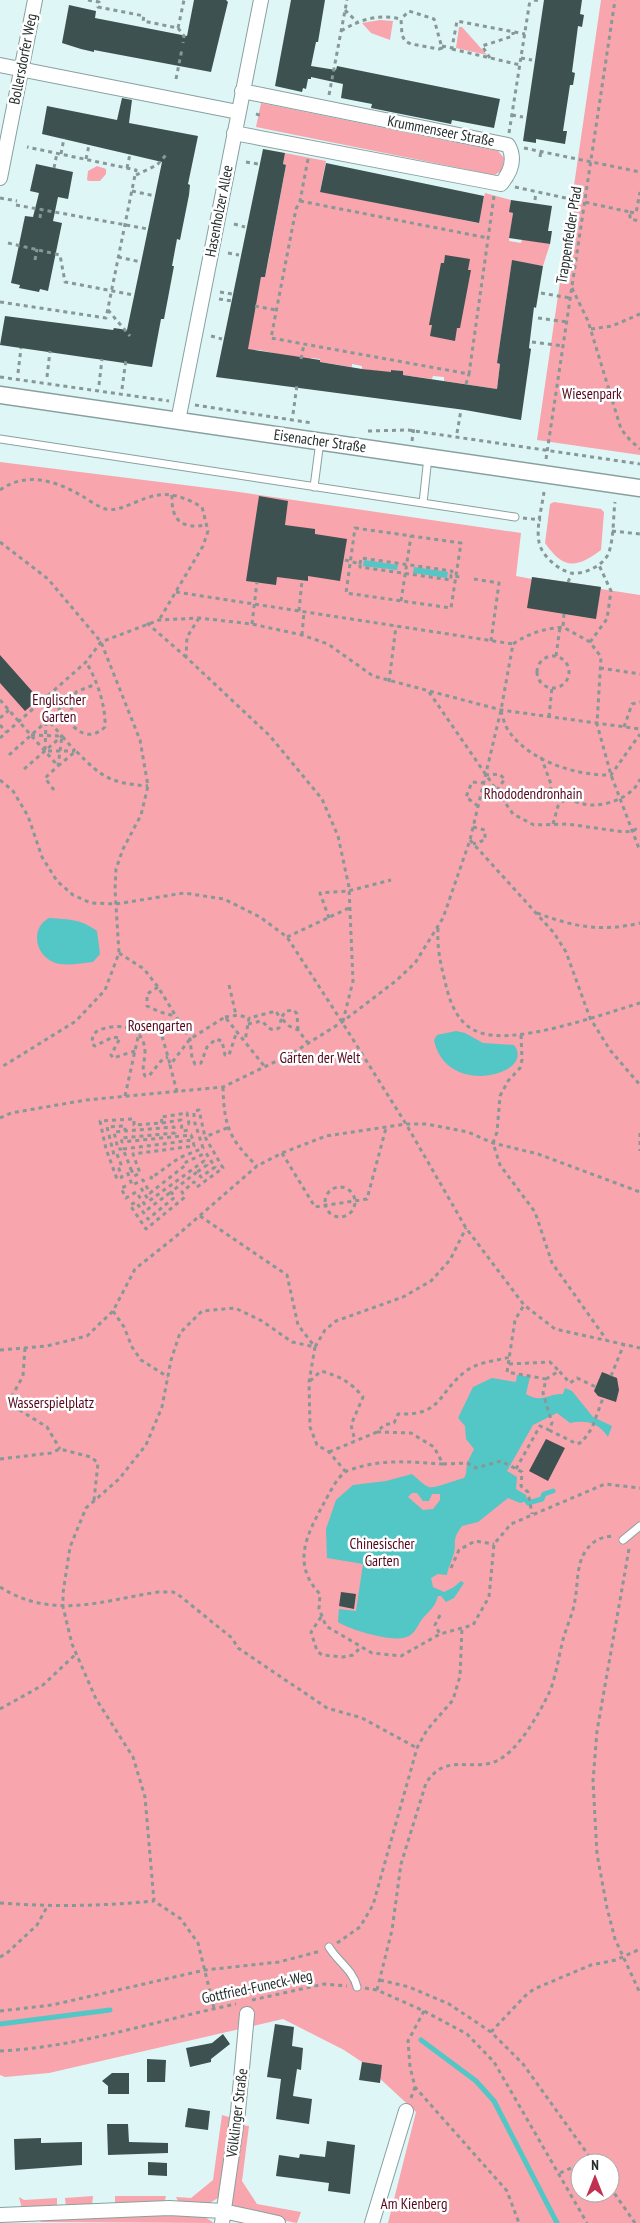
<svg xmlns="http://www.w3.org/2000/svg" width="640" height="2223" viewBox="0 0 640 2223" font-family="'PT Sans Narrow',sans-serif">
  <rect width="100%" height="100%" fill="#def6f6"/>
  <path fill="#f8a5ad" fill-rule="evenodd" d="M 601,0 L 640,0 L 640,455 L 537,440 Z
    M 380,20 L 393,21 L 390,40 L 371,33 L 362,23 Z
    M 459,27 L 462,27 L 487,55 L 456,48 Z
    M 261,103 L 498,151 L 504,158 L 502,170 L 495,175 L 489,174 L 256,127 Z
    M 285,153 L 326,161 L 320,191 L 478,223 L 485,193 L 511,200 L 510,212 L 513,213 L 509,241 L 521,243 L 522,239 L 550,244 L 543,266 L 512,261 L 497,363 L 500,364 L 497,389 L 444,381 L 444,377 L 433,376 L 432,379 L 403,375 L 403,371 L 392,370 L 391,373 L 362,369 L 362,366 L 352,364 L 352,367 L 320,362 L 320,359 L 311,358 L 310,361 L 259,350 L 245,351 L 261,277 L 265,277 L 270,253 L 266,252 L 272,241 L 286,165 L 283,164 Z
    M 97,166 L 106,169 L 106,174 L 100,181 L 89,181 L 87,180 L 88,171 Z
    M 0,462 L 232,491 L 521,533 L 516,576 L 532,579 L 532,577 L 601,587 L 601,589 L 640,595 L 640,2223 L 388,2223 L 416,2112 L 362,2062 L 344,2050 L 283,2019 L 49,2073 L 5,2077 L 0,2075 ZM 580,2163 L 610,2163 L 610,2193 L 580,2193 Z
    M 554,502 L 601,509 L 604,512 L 601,550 C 576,569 563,569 545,543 L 550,504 Z
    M 222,2115 L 232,2118 L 218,2198 L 208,2204 L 179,2203 L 176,2197 L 191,2198 L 213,2180 Z
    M 241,2125 L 249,2126 L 242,2181 L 257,2204 L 301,2212 L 297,2223 C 281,2219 238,2216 230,2202 Z
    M 93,2196 L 92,2206 L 66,2207 L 65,2198 Z
    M 115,2196 L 166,2196 L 164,2204 L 115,2206 Z
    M 19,2197 L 24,2200 L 57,2198 L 57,2208 L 22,2209 Z
    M 167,2213 L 202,2215 L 214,2223 L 40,2222 L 44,2218 Z"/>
  <path fill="#53c6c6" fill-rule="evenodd" d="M 364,560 L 398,565 L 397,570 L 363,566 Z
    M 414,567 L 448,572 L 447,578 L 413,573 Z
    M 49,918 C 70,920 79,918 97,931 L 100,954 L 93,962 C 81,963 64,967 53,962 C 34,954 31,927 49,918 Z
    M 456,1031 L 465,1033 L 483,1043 L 514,1045 C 537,1074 446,1099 434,1040 L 437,1035 Z
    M 517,1375 L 530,1377 L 526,1394 C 542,1404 548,1393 563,1394 L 565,1388 L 572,1391 L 593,1417 L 612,1426 L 608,1437 C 598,1422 586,1420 570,1423 L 557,1413 L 533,1425 L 507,1471 L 517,1477 L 516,1489 L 526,1495 L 527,1501 L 520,1503 L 508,1498 L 478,1522 L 462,1526 C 450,1542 458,1542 453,1556 C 451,1563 448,1567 447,1575 L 438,1574 L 431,1578 L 433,1587 L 444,1592 L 454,1587 L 461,1581 L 464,1583 L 454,1598 L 446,1602 L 441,1596 L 438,1596 C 435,1607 430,1610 423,1618 C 418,1624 416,1632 409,1636 C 396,1644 350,1630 338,1622 L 339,1609 L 356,1611 L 363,1564 L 327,1558 L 326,1529 L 336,1500 L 353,1485 L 386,1481 L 412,1474 C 417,1478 423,1485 429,1487 C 435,1489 455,1480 464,1478 L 466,1474 L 467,1463 L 474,1449 L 466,1439 L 465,1426 L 458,1418 L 473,1387 L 492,1378 L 516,1382 ZM 412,1493 L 417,1493 L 423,1501 L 429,1501 L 432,1494 L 440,1494 L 440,1500 L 433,1509 L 423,1510 L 408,1497 Z"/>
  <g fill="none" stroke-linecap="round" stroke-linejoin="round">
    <path stroke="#53c6c6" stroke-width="5" d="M 527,1501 L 528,1503 L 542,1499 L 544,1494 L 553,1491
      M 0,2024 L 110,2010
      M 421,2040 L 476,2081 L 494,2101 L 557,2223"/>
  </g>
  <path fill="#3d5150" d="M 194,0 L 226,0 L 228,2 L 211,72 L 94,50 L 94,52 L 81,49 L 62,43 L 69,5 L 96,11 L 95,18 L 187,36 Z
    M 291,0 L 325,0 L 318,42 L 316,42 L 311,66 L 336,70 L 337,66 L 500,99 L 494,128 L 452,120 L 451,124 L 371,108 L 372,104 L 341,98 L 343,84 L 311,77 L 311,79 L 308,79 L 306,89 L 303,88 L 302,92 L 275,86 Z
    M 544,0 L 582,0 L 580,14 L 584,15 L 582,27 L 578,26 L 572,72 L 575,73 L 573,85 L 570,85 L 563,131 L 567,131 L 565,144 L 536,139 L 536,143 L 523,141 Z
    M 122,98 L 132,100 L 129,123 L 198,136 L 188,184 L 190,185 L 189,195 L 180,240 L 177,239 L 172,266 L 174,266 L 168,298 L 164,319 L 161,319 L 152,367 L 0,345 L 5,316 L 113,330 L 114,328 L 127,330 L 162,162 L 42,134 L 47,106 L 117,120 Z
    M 263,149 L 285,153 L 283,164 L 286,165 L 265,277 L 261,277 L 248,349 L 320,360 L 320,362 L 362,369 L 391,372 L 391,370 L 403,371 L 403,375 L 497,389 L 500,364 L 497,363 L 512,260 L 543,266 L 536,308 L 534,307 L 529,348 L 531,349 L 521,420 L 465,410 L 216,377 Z
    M 326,163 L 484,196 L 479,223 L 320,192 Z
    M 36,164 L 73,172 L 68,199 L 58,197 L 53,221 L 62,223 L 48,291 L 40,289 L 39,292 L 19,288 L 20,285 L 11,283 L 25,216 L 33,217 L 39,193 L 30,191 Z
    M 511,200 L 552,206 L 548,231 L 552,231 L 550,244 L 509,238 L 513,213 L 509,212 Z
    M 445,255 L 470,259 L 468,270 L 471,270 L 460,328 L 457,328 L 455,341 L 430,336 L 432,325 L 429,325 L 441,263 L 444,263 Z
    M 259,496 L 288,501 L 285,525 L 315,529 L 315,534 L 347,539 L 340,581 L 308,576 L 308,581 L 277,577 L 276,585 L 246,581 Z
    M 532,577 L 601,587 L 596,619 L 527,608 Z
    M 0,655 L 39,699 L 25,711 L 0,683 Z
    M 602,1372 L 617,1378 L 619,1390 L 616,1402 L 598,1396 L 594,1391 Z
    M 546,1439 L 565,1448 L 548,1481 L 529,1471 Z
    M 341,1592 L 356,1594 L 354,1609 L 339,1606 Z
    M 275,2024 L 294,2027 L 292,2046 L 303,2048 L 301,2070 L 297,2069 L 293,2096 L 312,2099 L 309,2124 L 276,2119 L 281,2079 L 267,2077 Z
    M 223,2034 L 230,2044 L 211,2059 L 211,2062 L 190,2067 L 186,2048 L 212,2043 Z
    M 147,2059 L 166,2060 L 165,2082 L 147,2082 Z
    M 362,2062 L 382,2065 L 380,2083 L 359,2080 Z
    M 112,2073 L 129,2073 L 129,2094 L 108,2094 L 108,2086 L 102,2081 Z
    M 188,2108 L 210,2111 L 208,2130 L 185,2127 Z
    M 107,2124 L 128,2124 L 129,2142 L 168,2143 L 168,2153 L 108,2155 Z
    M 41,2138 L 41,2143 L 82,2142 L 82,2165 L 15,2170 L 14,2139 Z
    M 327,2141 L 355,2145 L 350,2194 L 328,2191 L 329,2183 L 276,2176 L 279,2155 L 299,2158 L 300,2154 L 325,2157 Z
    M 148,2162 L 167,2163 L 167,2176 L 148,2175 Z"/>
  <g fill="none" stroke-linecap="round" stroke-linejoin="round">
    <defs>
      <path id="service" d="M 0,439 L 515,517
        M 314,487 L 320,441
        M 423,503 L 428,457
        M 623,1540 L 640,1526
        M 329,1947 C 338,1962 353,1970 357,1987"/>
      <path id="minor" d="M 0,65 L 238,112
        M 234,133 L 501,184 C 511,172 516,159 508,145 L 242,91
        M 0,178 L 35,0
        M 178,421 L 261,0
        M 0,2215 L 169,2208 L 223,2211 L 278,2223
        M 222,2223 L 238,2112 L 247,2014
        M 372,2223 L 406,2111"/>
      <path id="tertiary" d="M 0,395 L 640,488"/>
    </defs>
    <use href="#service" stroke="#8aa0a0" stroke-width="9"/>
    <use href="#minor" stroke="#8aa0a0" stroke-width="16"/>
    <use href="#tertiary" stroke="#8aa0a0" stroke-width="19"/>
    <path stroke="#879897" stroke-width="3" stroke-dasharray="4 4" stroke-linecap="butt" d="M 88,0 L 99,2 L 98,7 L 144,16 L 143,21 L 178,28 L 184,0
      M 534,0 L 541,1
      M 345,10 L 357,22
      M 178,28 L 184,36 L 183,43
      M 341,31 C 361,19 378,14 401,19 L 402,35 L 405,41 L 411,44 L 439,49 L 442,48 L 434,19 L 409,11 L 401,19
      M 442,46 L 452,48 L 457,21 L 525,34
      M 452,49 L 520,65
      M 490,58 L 482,46 L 513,36 L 513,32
      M 521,58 L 532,60
      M 176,79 L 182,49
      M 329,95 L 347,0
      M 256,114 L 263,116
      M 512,115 L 523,117
      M 509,133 L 530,0
      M 524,148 L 640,172
      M 61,154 L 64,138
      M 540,157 L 541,151
      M 86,159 L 89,145
      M 308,159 L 300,201 L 296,209 L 271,338 L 469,374 L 494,196
      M 246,162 L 258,164
      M 54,168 L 57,153
      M 127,168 L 130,154
      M 136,175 L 157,165 L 166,155
      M 515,187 L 630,212 L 630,219 L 640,221
      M 132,191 L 155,196
      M 0,198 L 17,201
      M 535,200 L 536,192
      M 300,201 L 488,238
      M 16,205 L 148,229
      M 630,212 L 636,213 L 640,192
      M 40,218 L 41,209
      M 234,224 L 245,227
      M 8,243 L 60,255 L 65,282 L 134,295
      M 228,253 L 239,255
      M 118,257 L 141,262
      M 35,260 L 37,249
      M 572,288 L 588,321 L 621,429 L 630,440 L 640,449
      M 220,292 L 232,294
      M 541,293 L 570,298
      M 219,299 L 232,301
      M 0,302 L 106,318 L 136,170 L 27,147
      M 255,306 L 276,310
      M 108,310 L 130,336
      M 538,318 L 567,322
      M 591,329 L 612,326 L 640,314
      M 211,336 L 222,339
      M 532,342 L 563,346
      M 301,359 L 304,344
      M 18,373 L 21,348
      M 0,377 L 169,401
      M 47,377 L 50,351
      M 466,384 L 469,374
      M 99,385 L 102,359
      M 122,389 L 126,359
      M 195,405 L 312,423
      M 293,414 L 297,385
      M 368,431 L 408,430 L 640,464
      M 457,433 L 461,410
      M 412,441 L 414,426
      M 546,459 L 615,0
      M 0,490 C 27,471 56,481 82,496 C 89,500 98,507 106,509 C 117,511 126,506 136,502 C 164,490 176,493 202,507 L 208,531 L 203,546 L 159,620
      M 544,492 C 542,507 536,527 539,542 C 541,555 558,570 571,573 C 584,575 605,565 609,552 C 614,537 613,518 615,502
      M 172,495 C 171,521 182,529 206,525
      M 523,518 L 541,520
      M 355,528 L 461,543 L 451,608 L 346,593 Z
      M 612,531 L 640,534
      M 0,542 L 48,579 L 101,642 L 140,740 L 148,786 L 141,815 L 123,849 L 116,869 L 115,890 L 119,953 L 105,990 L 76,1021 L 0,1068
      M 345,560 L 360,564 L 360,567 L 451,580 L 451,575 L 463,578
      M 360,564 L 361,558 L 452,571 L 451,575
      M 474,579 L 499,583 L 491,641
      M 568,582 L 572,573
      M 176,592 L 513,644
      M 401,601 L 411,536
      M 299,611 L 302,580
      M 564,614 L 563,627 L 590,642 L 601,657 L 597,724 L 611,775 L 640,851
      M 199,618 L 187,637 L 186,657 L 270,736 L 322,799 L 338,836 L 349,887 L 353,981 L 343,1021
      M 147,623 L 186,657
      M 252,624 L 257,582
      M 302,635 L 304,612
      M 590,642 L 607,619 L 611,591 L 599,565
      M 556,656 L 560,627
      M537 672a16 16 0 1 1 32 0a16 16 0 1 1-32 0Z
      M 600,668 L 640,674
      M 389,682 L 396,626
      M 429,692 L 513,814 L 534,825 L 567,824 L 624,832 L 633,831 L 640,826
      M 49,695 C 64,713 80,750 105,727 C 106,706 97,680 86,662
      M 0,700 L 58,766 L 76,751 C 102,778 111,783 148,786
      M 501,711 C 503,718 505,727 510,733 C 531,761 576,776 611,775 L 640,734
      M 65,715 L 71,710 L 76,692 L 96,684
      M 549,717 L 552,687
      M 0,718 L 9,710
      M 46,722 L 45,751 L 75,751
      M 0,725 L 6,732
      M 624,727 L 632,704 L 640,702
      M 31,735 L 62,736 L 75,751
      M 0,738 L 86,662 L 101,642 L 159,620 L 199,618 L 252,624 L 302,635 L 328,644 L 373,676 L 501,710 L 640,729
      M 9,755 L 48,720 L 62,736 L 23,770
      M 541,757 L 551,784 L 550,794
      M 485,775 L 499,774 L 505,779 L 496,791
      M 0,780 L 13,791 L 28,816 L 42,857 L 57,881 L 73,895 L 91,903 L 116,904 L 184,893 L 224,899 L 260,917 L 287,937 L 342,1022 L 406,1124 L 466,1228 L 524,1305 L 555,1329 L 640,1348
      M 54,790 L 45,778 L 58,766 L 62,736
      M 503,800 L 530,792 L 535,800 L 543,795 L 550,794 C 565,797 581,806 596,805 C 612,804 634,795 640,779
      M 478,806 L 466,797 L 472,782 L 483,783
      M 553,824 L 558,806 L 567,798
      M 473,827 L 485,830 L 485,840 L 473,844
      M 470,840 L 554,933 L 566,952 L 590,1018 L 610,1050 L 640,1085
      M 537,913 C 574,927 601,932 640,923
      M 329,918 L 320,893 L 348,891 L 391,880
      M 438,928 C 437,947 440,962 445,981 C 449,1000 456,1022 476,1031 C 510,1048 603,1014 640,1003
      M 287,937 L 349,908
      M 119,953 L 144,969 L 158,987 L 190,1039 L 192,1058 L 195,1064 L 201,1063 L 207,1047 L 216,1039 L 222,1041 L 225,1055 L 229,1055 L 237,1031
      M 229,985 L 236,1015
      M 158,987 L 147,994 L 147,1006 L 160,1012 L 175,1016
      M 225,1017 L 238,1015 L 249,1018 L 245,1041
      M 248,1024 L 261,1021 C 268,1025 269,1033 279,1028 L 281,1020 L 276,1011 L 249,1018
      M 298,1030 L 297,1014 L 294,1010 L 286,1011 L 281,1018 L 289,1026 L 298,1030 L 308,1043
      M 521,1035 L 522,1060 L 520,1068 L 508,1081 L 500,1096 L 497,1132 L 493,1143 L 500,1165 L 535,1212 L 552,1263 L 606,1339
      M 162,1036 L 179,1021
      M 135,1051 L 113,1058 L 111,1055 L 120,1038 L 113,1037 L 95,1046 L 92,1044 C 92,1036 94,1031 102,1029 C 122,1023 145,1027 145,1053 C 145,1061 141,1068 145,1076 L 149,1076 L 161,1061 L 168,1057
      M 223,1087 C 224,1126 229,1139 257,1166
      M 177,1092 L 170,1065 L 190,1039 L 225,1017 L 265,1067
      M 125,1096 L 140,1028 L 151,1026 L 162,1036 L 170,1064
      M 194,1117 L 194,1111 L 199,1110 L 205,1137
      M 0,1118 L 11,1113 L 86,1100 L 223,1087 L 291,1054 L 342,1022 L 397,980 L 415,963 L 443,918 L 470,840 L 501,710 L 513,644 C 529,633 543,629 563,627
      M 162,1123 L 181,1120 L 182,1131 L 189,1130
      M 640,1133 L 640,1151
      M 123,1149 L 193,1140 L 191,1135 L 122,1142 L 121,1138 L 175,1133 L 174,1127 L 125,1131
      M 282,1153 L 315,1207 L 367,1199 L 386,1128
      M 131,1169 L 134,1176 L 140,1173 L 133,1154 L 194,1146 L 193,1140
      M 152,1176 L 151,1178 L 154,1178 L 154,1176 L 179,1158 L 203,1148 L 195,1123 L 189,1124 L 187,1113 L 161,1117 L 162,1123 L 134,1125 L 134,1119 L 100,1121 L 106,1149 L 117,1179 L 122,1177 L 119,1169 L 122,1167 L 117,1154 L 114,1155 L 107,1127 L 125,1126 L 125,1131 L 114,1132 L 118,1149 L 123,1149 L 131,1169 L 127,1171 L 132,1185 L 143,1180 L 150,1193 L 187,1164 L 186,1162 L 206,1153 L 215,1167 L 201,1177 L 197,1172 L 171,1192 L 175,1197 L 148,1219 L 136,1202 L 130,1205 L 146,1229 L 185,1197 L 182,1192 L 194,1182 L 197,1187 L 223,1168 L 205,1137 L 227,1128
      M 126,1186 L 121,1188 L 126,1198 L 136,1192 L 148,1209 L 171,1192
      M325 1202a15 15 0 1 1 30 0a15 15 0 1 1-30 0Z
      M 141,1188 L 149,1201 L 204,1161 L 207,1165 L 197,1172
      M 200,1216 L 287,1275 L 298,1325 L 315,1347 L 309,1382 L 310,1427 L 317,1445 L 329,1452 L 345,1471
      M 113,1311 L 124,1327 L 132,1347 L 141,1360 L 168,1377
      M 25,1348 L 23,1376 L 8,1403 L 47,1427 L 60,1449
      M 0,1350 L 47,1346 L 87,1336 L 113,1311 L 135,1269 L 174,1238 L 257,1166 L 282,1153 L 326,1136 L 406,1124 L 426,1124 L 468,1132 L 493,1143 L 538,1154 L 640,1192
      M 509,1364 L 550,1362 L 559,1371
      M 611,1376 L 624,1344
      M 546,1379 L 559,1371 L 570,1383 L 577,1378 L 596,1387
      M 310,1381 L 321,1371 C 339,1376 351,1382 363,1397 L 351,1425 L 355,1441
      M 549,1430 L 577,1444 L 582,1442 L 592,1428 L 603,1398
      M 377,1432 L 411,1433 L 434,1447 L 443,1464 C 413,1462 384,1459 356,1468 C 353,1469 348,1470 345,1472 C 336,1479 329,1494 324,1503 C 307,1534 291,1564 320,1594 L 319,1609 L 326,1626 L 372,1653 L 401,1656 L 440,1634 L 473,1625 L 489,1597 L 494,1544 L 511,1524 L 605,1484 L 640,1488
      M 329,1452 L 377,1432 L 384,1425 L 394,1423 L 398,1414 C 443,1416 437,1393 466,1371 C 478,1362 495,1361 510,1357
      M 0,1459 L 51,1453 L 60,1449 L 91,1457 L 98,1463 L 94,1500
      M 443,1464 L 467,1463 L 476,1468 L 501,1461 L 522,1472 L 521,1486 L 528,1492 L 532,1514
      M 516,1469 L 540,1426 L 549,1430 L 552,1423 L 543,1393 L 546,1379 L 507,1372 L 515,1320 L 524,1305
      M 629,1549 L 597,1731 L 593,1781 L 597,1854 L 607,1908 L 615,1939 L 640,1993
      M 451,1568 L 459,1550 L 475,1541 L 494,1544
      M 0,1587 C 52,1620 101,1601 158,1592 L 173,1592 L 180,1596 L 232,1638 L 238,1648 L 327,1708 L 362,1718 L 417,1748
      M 440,1615 L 435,1625 L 440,1634
      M 321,1617 L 311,1632 L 317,1651 L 322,1655 L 343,1657 L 353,1655 L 361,1647
      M 0,1709 L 43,1685 L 76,1654
      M 0,1903 C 52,1907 102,1906 154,1901
      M 337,1943 L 360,1927 L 373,1905 L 417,1748 L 427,1730 L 453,1700 L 460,1676 L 462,1628
      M 0,1957 L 6,1954 L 37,1925 L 47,1907
      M 380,1980 L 409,1987 L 449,2004 L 491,2032 L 523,2064 L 594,2163
      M 365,1988 L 377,1990 L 424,2011 L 467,2034 L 494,2062 L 587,2223
      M 377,1990 L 392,1930 L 401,1864 L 426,1783 C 446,1753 467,1771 494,1762 C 517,1754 540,1712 550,1691 C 556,1675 558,1660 562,1644 C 565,1629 573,1615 575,1600 C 578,1585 576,1566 585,1552 C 592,1541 600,1537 613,1536
      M 252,2000 L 324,1984 L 347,1986
      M 214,2008 L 198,1943 L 181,1919 L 154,1901 L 145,1797 L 133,1757 L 96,1699 L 72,1644 L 63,1607 L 63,1593 L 70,1547 L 86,1508 L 119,1479 L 146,1445 L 162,1407 L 171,1360 L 180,1333 L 202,1311 L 235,1308 L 262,1321 L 292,1342 L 315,1347 L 325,1330 L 336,1321 L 403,1297 L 431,1281 L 450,1260 L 466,1228
      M 0,2011 L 52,2005 L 205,1970 L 279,1962 L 321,1951
      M 424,2011 L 408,2041 L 410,2067 L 415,2087 L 507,2191 L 519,2223
      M 491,2032 L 525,1996 L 534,1989 L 591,1965 L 616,1960 L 640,1949
      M 0,2051 C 80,2047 158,2020 236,2004
      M 411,2098 L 415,2087
      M 581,2163 L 590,2158
      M 560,2173 L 580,2164
      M 610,2187 L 635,2223"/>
    <use href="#service" stroke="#fff" stroke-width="7"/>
    <use href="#minor" stroke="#fff" stroke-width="14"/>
    <use href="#tertiary" stroke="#fff" stroke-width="16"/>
  </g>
  <g text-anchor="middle" stroke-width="5" stroke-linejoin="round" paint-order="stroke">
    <g font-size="15" fill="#252e2d" stroke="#fff">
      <text transform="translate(23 59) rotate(-79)" y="5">Bollersdorfer Weg</text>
      <text transform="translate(441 131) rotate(11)" y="5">Krummenseer Straße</text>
      <text transform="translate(219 211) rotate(-79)" y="5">Hasenholzer Allee</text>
      <text transform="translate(569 235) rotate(-81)" y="5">Trappenfelder Pfad</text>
      <text transform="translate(320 441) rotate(8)" y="5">Eisenacher Straße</text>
      <text transform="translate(257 1987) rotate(-12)" y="5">Gottfried-Funeck-Weg</text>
      <text transform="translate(237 2113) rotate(-83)" y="5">Völklinger Straße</text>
    </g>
    <g font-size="15" fill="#55081d" stroke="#fff">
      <text x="592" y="399">Wiesenpark</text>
      <text x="59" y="705">Englischer<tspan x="59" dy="17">Garten</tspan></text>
      <text x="533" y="799">Rhododendronhain</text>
      <text x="160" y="1031">Rosengarten</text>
      <text x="320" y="1063">Gärten der Welt</text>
      <text x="51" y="1408">Wasserspielplatz</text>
      <text x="382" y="1549">Chinesischer<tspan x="382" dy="17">Garten</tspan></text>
      <text x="414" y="2209">Am Kienberg</text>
    </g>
  </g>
  <g transform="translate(595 2178)"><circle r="24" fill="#ffffff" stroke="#a8abab"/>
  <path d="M0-4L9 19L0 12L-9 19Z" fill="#c13051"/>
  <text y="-8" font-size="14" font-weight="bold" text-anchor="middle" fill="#252e2d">N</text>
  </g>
</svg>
